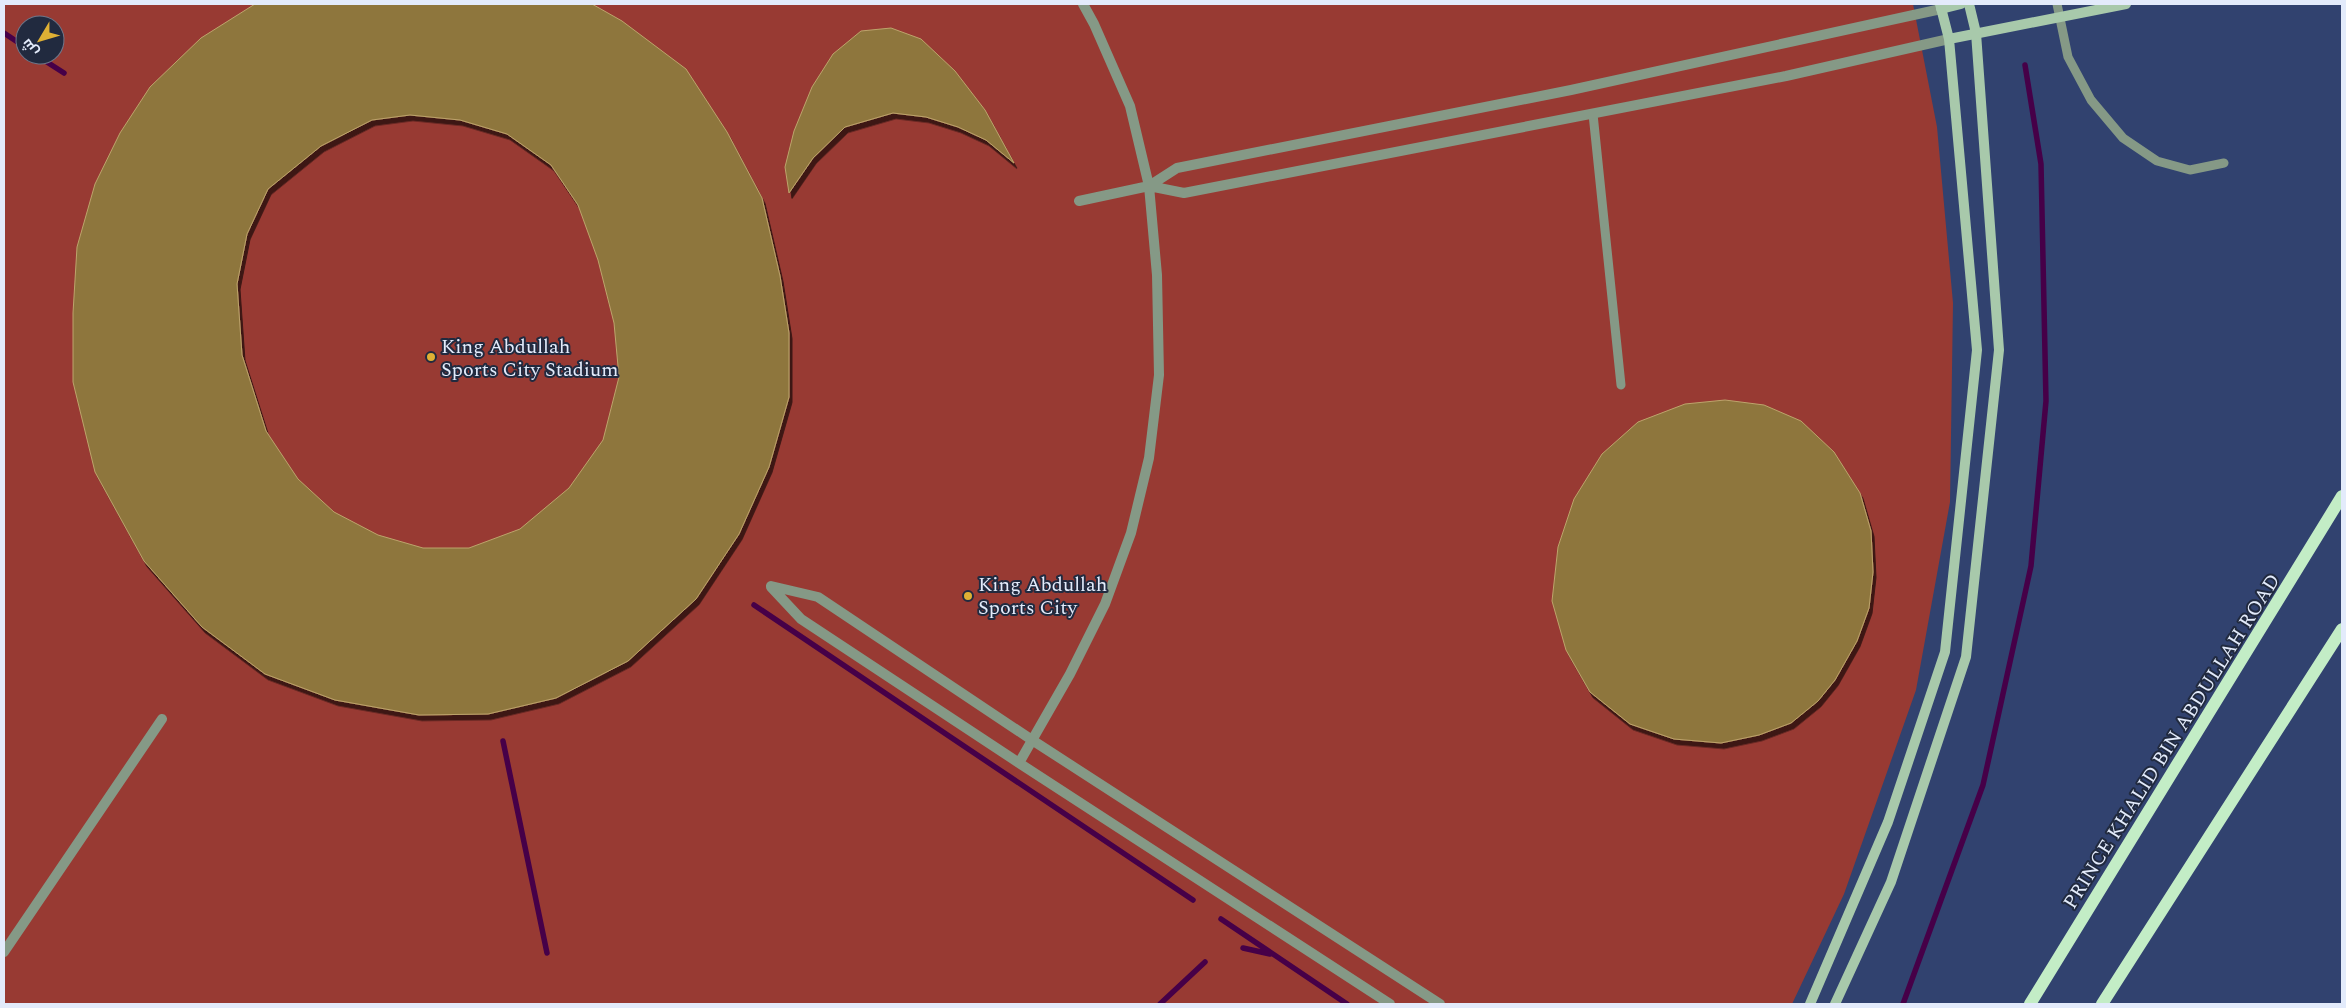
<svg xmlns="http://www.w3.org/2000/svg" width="2346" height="1008" viewBox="0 0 2346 1008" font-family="Spectral,Cairo,serif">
  <defs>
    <filter id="shadow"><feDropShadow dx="3" dy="5.5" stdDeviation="0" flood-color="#0009"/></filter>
  </defs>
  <rect width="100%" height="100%" fill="#31426f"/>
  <path fill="#983a33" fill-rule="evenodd" d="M 4,4 L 1913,4 L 1937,127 L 1953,303 L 1950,502 L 1916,690 L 1844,894 L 1792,1004 L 4,1004 ZM 25,25 L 55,25 L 55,55 L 25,55 Z"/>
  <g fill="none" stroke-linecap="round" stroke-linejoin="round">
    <path stroke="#460048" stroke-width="5.5" d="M 4,33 L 25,47
      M 36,55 L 64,73
      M 754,605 L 1193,900
      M 503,741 L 547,953
      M 1221,919 L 1347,1004
      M 1243,948 L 1270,954
      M 1160,1004 L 1205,962
      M 1903,1004 L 1983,785 L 2031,566 L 2046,401 L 2041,164 L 2025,65"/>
  </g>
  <path fill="#8e763e" stroke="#bda46b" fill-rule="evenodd" filter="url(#shadow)" d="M 255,4 L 592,4 L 622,21 L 686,69 L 727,132 L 762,198 L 780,276 L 789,333 L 789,397 L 769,467 L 739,534 L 696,599 L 628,661 L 556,698 L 488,714 L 419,715 L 335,700 L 265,674 L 202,627 L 144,561 L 95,472 L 73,382 L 73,313 L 77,247 L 95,184 L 120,133 L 150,87 L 201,38 ZM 410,115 L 460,120 L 507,134 L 551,165 L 578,205 L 598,260 L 614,323 L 619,377 L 603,440 L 569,488 L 520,529 L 469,548 L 423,548 L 378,535 L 334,512 L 298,479 L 266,431 L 242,355 L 237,284 L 247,234 L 268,189 L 321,146 L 372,120 Z
    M 891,28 L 921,39 L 955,71 L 985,110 L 1014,163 L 986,140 L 958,127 L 926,117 L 893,113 L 845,127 L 813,158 L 789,193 L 785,167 L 794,131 L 812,87 L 833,54 L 861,31 Z
    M 1725,400 L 1764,405 L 1801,421 L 1834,452 L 1860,493 L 1871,531 L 1873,572 L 1869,608 L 1857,641 L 1835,680 L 1818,701 L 1791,723 L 1759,735 L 1721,743 L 1674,739 L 1630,724 L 1590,692 L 1566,650 L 1552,601 L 1558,547 L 1574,499 L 1602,454 L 1638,422 L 1685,404 Z"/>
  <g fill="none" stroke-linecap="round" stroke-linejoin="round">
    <path stroke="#859986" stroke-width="9" d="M 2057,4 L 2068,57 L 2091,100 L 2123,138 L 2157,161 L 2190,170 L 2224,163
      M 1593,114 L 1621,385"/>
    <path stroke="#859986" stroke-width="10" d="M 1149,186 L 1184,193 L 1786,76 L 1949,39
      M 1079,201 L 1149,186 L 1177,168 L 1571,90 L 1941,9
      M 771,586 L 818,597 L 1032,740 L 1440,1004
      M 771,587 L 801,619 L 1019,763 L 1390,1004
      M 1019,763 L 1070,674 L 1105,604 L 1131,533 L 1149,458 L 1159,375 L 1157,275 L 1149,186 L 1130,106 L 1094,24 L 1083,4
      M 4,952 L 162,719"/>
    <path stroke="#a8c9ab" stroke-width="10" d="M 1941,9 L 1961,4
      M 1949,39 L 2126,4
      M 1810,1004 L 1888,822 L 1945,652 L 1977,350 L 1949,39 L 1940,4
      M 1835,1004 L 1891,882 L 1966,657 L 1999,350 L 1976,33 L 1969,4"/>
    <path stroke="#c3edc6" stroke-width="12" d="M 2030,1004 L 2342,496
      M 2102,1004 L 2342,629"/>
  </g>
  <g fill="#dfb034" stroke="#212a3f" stroke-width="2">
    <circle cx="431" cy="357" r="5"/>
    <circle cx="968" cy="596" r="5"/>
  </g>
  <g text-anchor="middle" stroke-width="4" stroke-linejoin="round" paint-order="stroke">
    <g font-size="20" fill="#e3ebfb" stroke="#212a3f" text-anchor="start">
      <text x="441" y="353">King Abdullah<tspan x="441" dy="23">Sports City Stadium</tspan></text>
      <text x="978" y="591">King Abdullah<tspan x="978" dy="23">Sports City</tspan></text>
    </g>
    <g font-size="20" fill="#e3ebfb" stroke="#212a3f">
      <text transform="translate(2171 741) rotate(-58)" y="7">PRINCE KHALID BIN ABDULLAH ROAD</text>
    </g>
  </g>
  <rect width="2346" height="1008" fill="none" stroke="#e3ebfb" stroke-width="10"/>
  <g transform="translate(40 40) rotate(232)"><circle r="24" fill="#212a3f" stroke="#6f778a"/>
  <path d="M0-4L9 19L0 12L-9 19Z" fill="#dfb034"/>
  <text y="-8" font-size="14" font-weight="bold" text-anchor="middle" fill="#e3ebfb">ش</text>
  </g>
</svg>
